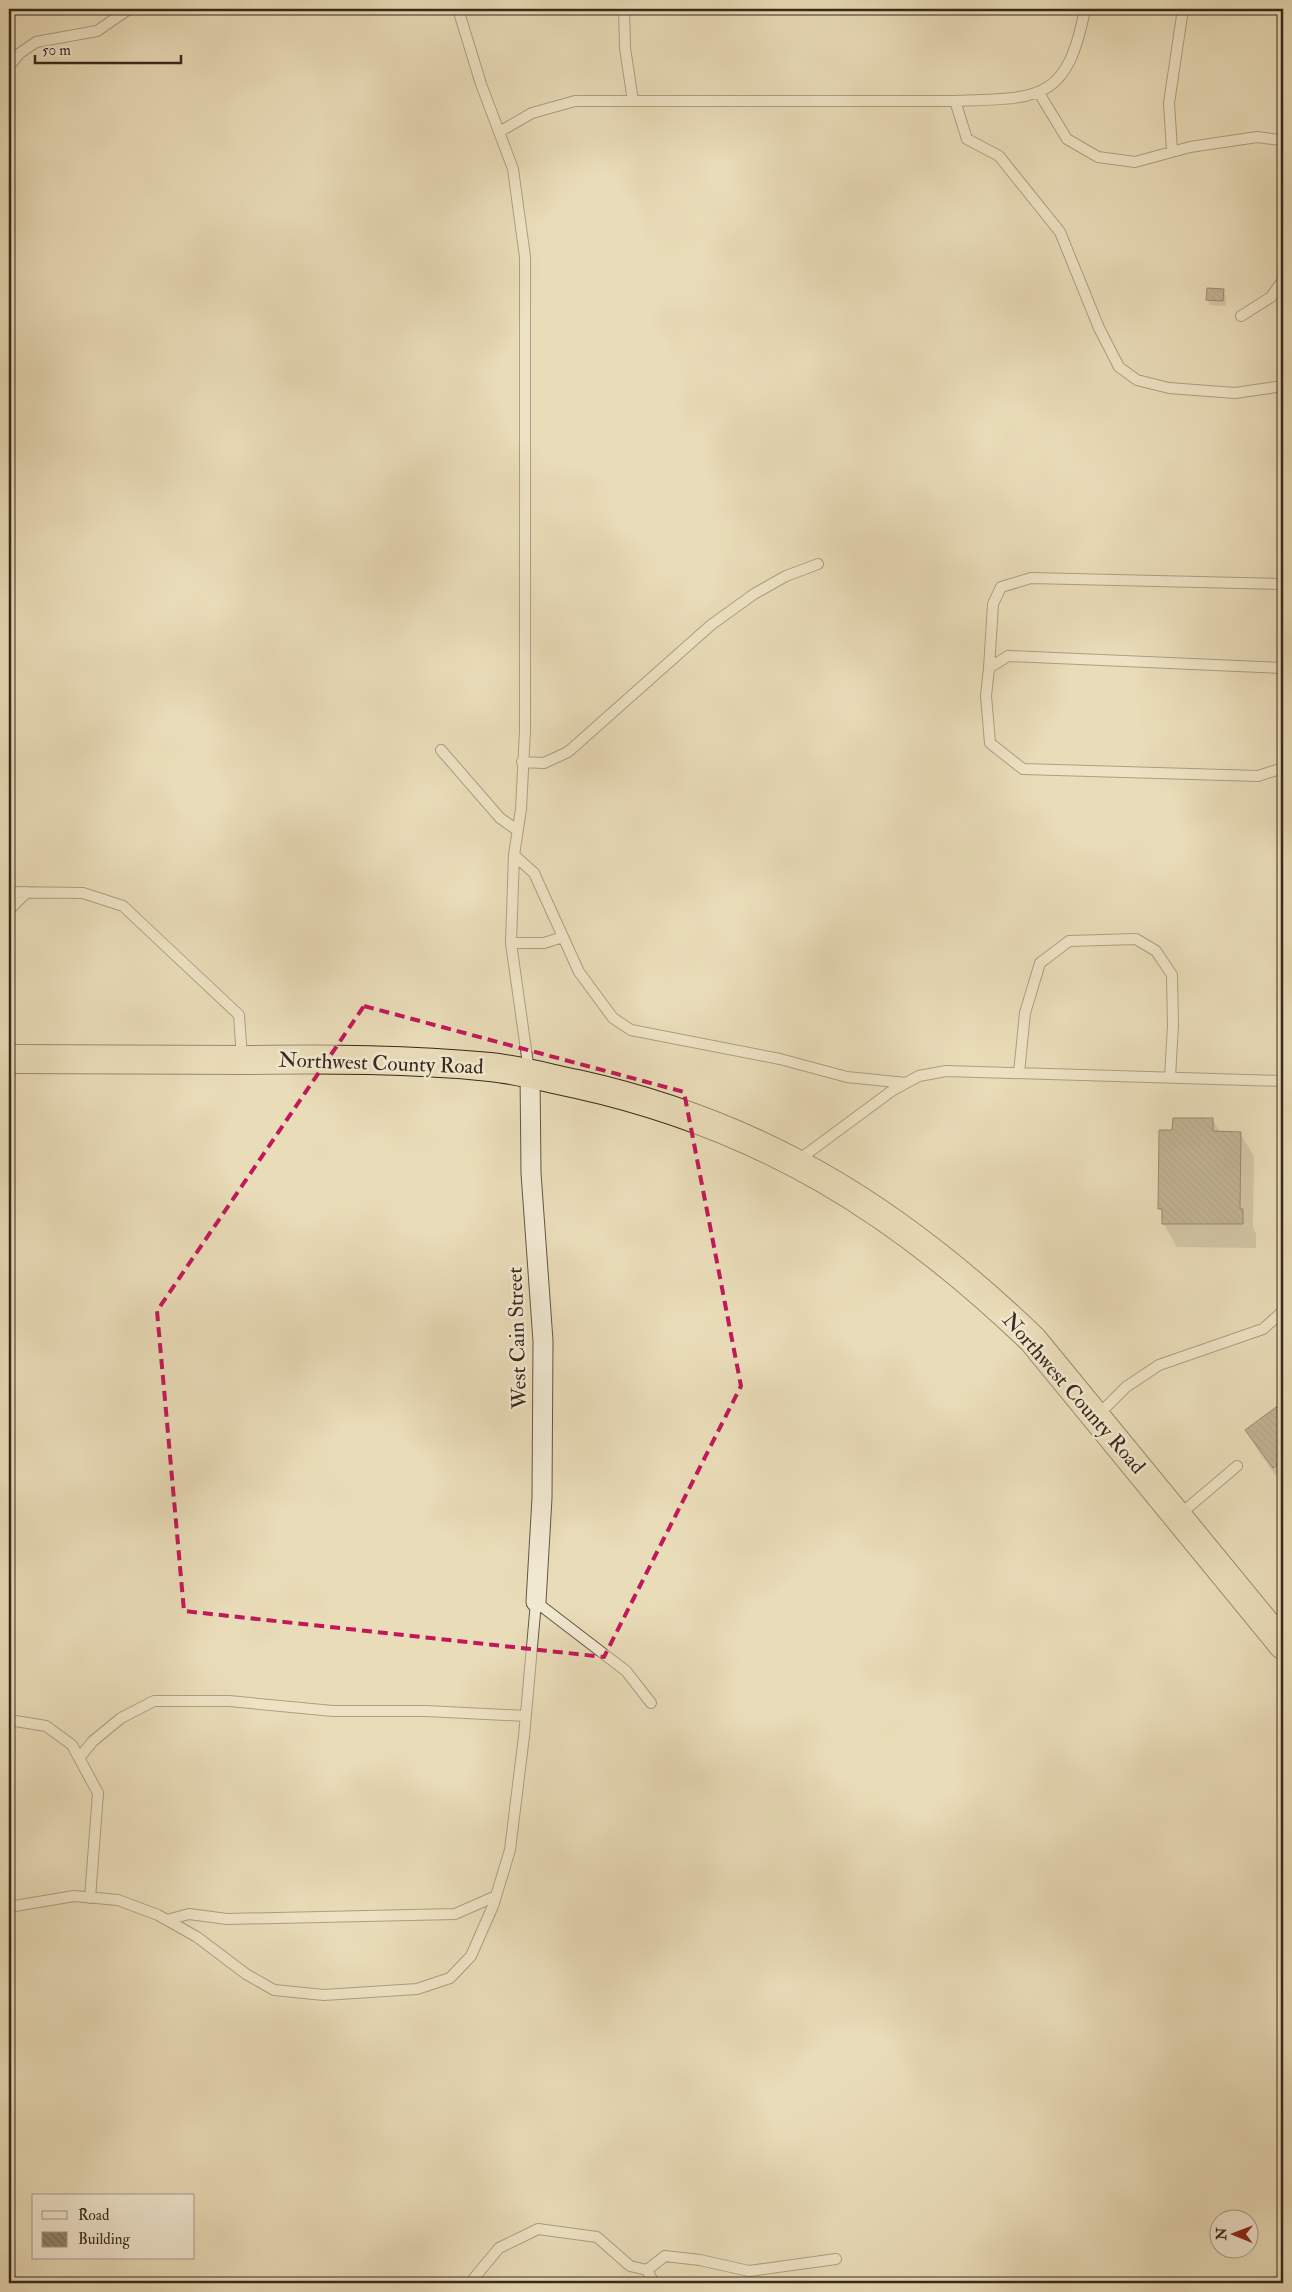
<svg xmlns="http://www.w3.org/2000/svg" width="1292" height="2292" viewBox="0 0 1292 2292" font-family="'IM FELL Double Pica',serif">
  <defs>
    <pattern id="building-back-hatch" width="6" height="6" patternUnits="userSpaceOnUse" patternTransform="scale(1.25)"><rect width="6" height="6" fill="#94866d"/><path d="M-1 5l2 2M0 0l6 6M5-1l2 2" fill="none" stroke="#7a6e59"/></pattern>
  </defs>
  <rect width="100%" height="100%" fill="#e9dcb8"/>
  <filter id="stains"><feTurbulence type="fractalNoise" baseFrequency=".004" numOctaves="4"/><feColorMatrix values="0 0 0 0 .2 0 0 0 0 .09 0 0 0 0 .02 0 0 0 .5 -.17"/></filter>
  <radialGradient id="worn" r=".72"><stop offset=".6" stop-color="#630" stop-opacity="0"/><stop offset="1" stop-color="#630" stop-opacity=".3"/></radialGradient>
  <path fill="#0003" d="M 1223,290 L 1226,296 L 1226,306 L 1210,305 L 1207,299 Z
    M 1212,1119 L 1220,1132 L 1240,1133 L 1254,1156 L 1253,1227 L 1256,1234 L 1256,1248 L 1177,1247 L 1163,1223 L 1163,1215 L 1160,1209 L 1174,1131 Z
    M 1283,1403 L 1283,1485 L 1260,1454 L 1247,1431 Z"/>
  <path fill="url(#building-back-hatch)" stroke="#37291b" d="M 1207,288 L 1224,289 L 1223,301 L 1206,300 Z
    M 1173,1118 L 1213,1118 L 1213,1131 L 1241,1132 L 1240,1209 L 1243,1209 L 1243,1224 L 1162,1224 L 1162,1209 L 1158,1209 L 1159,1130 L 1172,1130 Z
    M 1283,1402 L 1283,1461 L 1273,1468 L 1245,1430 Z"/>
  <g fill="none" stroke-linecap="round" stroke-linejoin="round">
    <defs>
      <path id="lane" d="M 216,9 L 243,9
        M 458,9 L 481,84 L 513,169 L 525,257 L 525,731 L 521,809 L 514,855 L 511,943 L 529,1071
        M 624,9 L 625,48 L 633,101
        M 9,66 L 20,53 L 36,42 L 97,31 L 129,9
        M 1039,93 L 1067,139 L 1098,157 L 1135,162 L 1190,147 L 1257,137 L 1280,140 L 1283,143
        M 955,101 L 967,139 L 999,156 L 1060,232 L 1099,328 L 1119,367 L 1137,380 L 1169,388 L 1235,393 L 1283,386
        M 499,132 L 532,113 L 575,101 L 955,101 C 1040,98 1067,102 1085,9
        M 1172,150 L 1169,103 L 1183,9
        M 1241,316 L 1271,297 L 1283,280
        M 989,668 L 993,604 L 1001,587 L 1031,578 L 1283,584
        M 1283,668 L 1008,656 L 989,668 L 986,696 L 990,743 L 1023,769 L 1258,776 L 1283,768
        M 441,750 L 500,818 L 517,830
        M 522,762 L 544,763 L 568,752 L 711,625 L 754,594 L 786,576 L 818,564
        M 514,855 L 534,873 L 579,972 L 613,1018 L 631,1030 L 780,1059 L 847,1077 L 906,1083
        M 9,892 L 83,893 L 123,906 L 239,1015 L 242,1058
        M 9,910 L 27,892
        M 511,943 L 544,943 L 563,937
        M 1019,1073 L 1025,1013 L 1040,963 L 1069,941 L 1136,939 L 1156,951 L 1172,975 L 1173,1025 L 1170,1077
        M 797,1161 L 893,1090 L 919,1076 L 946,1071 L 1283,1081
        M 1097,1416 L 1126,1387 L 1159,1365 L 1263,1329 L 1283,1311
        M 1178,1516 L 1237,1466
        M 536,1602 L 626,1671 L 651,1703
        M 9,1720 L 46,1726 L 72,1745 L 98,1793 L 90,1898
        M 79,1758 L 93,1741 L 121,1718 L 154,1701 L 229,1701 L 333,1711 L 426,1711 L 526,1716
        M 9,1907 L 74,1896 L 118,1900 L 158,1915 L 197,1937 L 246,1974 L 274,1990 L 324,1995 L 417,1989 L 450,1978 L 471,1956 L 493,1906 L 510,1850 L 524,1736 L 536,1602
        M 167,1920 L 189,1914 L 227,1919 L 455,1914 L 496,1896
        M 647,2270 L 654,2283
        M 470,2283 L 499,2248 L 538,2229 L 597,2237 L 630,2266 L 647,2270 L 665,2256 L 700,2260 L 749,2271 L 836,2259"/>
      <path id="street" d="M 530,1073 L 531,1173 L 543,1341 L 542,1498 L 536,1602"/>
      <path id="highway" d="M 9,1059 C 88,1059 167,1060 247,1060 C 328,1059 409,1059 490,1067 C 519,1070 548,1078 577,1084 C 762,1125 898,1210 1033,1340 L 1283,1645"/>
    </defs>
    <use href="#lane" stroke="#645642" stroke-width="12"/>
    <use href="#street" stroke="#645642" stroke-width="21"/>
    <use href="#highway" stroke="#37291b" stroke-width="30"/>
    <use href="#lane" stroke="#f1e8d1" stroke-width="10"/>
    <use href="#street" stroke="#f1e8d1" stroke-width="19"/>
    <use href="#highway" stroke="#e9dcb8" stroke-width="28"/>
  </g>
  <path d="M0 0H1292V2292H0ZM 364,1006 L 684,1092 L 741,1386 L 604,1657 L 184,1611 L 157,1311 Z" fill="#e9dcb8" fill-opacity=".55" fill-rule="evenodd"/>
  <path fill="none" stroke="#c2185b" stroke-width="4" stroke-dasharray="10 6" stroke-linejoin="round" d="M 364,1006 L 684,1092 L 741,1386 L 604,1657 L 184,1611 L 157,1311 Z"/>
  <g text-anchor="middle" stroke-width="5" stroke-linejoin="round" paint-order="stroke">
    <g font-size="21" fill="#37291b" stroke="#f1e8d1">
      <text transform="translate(381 1063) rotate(2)" y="7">Northwest County Road</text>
      <text transform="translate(517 1338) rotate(-92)" y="7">West Cain Street</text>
      <text transform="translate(1074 1393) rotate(49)" y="7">Northwest County Road</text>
    </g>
  </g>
  <rect width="1292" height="2292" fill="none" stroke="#e9dcb8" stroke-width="30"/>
  <rect x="10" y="10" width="1272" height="2272" fill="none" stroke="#37291b" stroke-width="2.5"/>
  <rect x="15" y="15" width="1262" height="2262" fill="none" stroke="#37291b"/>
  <rect x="32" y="2194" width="162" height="65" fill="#f1e8d1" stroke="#a79c88"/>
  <rect x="42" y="2211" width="25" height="8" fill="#f1e8d1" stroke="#a79c88"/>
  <text x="78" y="2220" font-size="15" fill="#37291b">Road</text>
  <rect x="42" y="2232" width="25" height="15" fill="url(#building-back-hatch)" stroke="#a79c88"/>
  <text x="78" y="2244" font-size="15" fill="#37291b">Building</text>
  <g transform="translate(1234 2234) rotate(271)"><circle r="24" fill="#f1e8d1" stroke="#a79c88"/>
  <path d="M0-4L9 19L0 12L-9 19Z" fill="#8f2418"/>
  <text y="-8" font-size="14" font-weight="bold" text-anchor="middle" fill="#37291b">N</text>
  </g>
  <path d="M35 55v8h146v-8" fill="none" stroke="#37291b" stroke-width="2.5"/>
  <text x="42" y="55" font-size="15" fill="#37291b" stroke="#f1e8d1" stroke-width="4" paint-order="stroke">50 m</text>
  <rect width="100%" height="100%" filter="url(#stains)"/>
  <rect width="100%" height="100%" fill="url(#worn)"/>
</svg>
